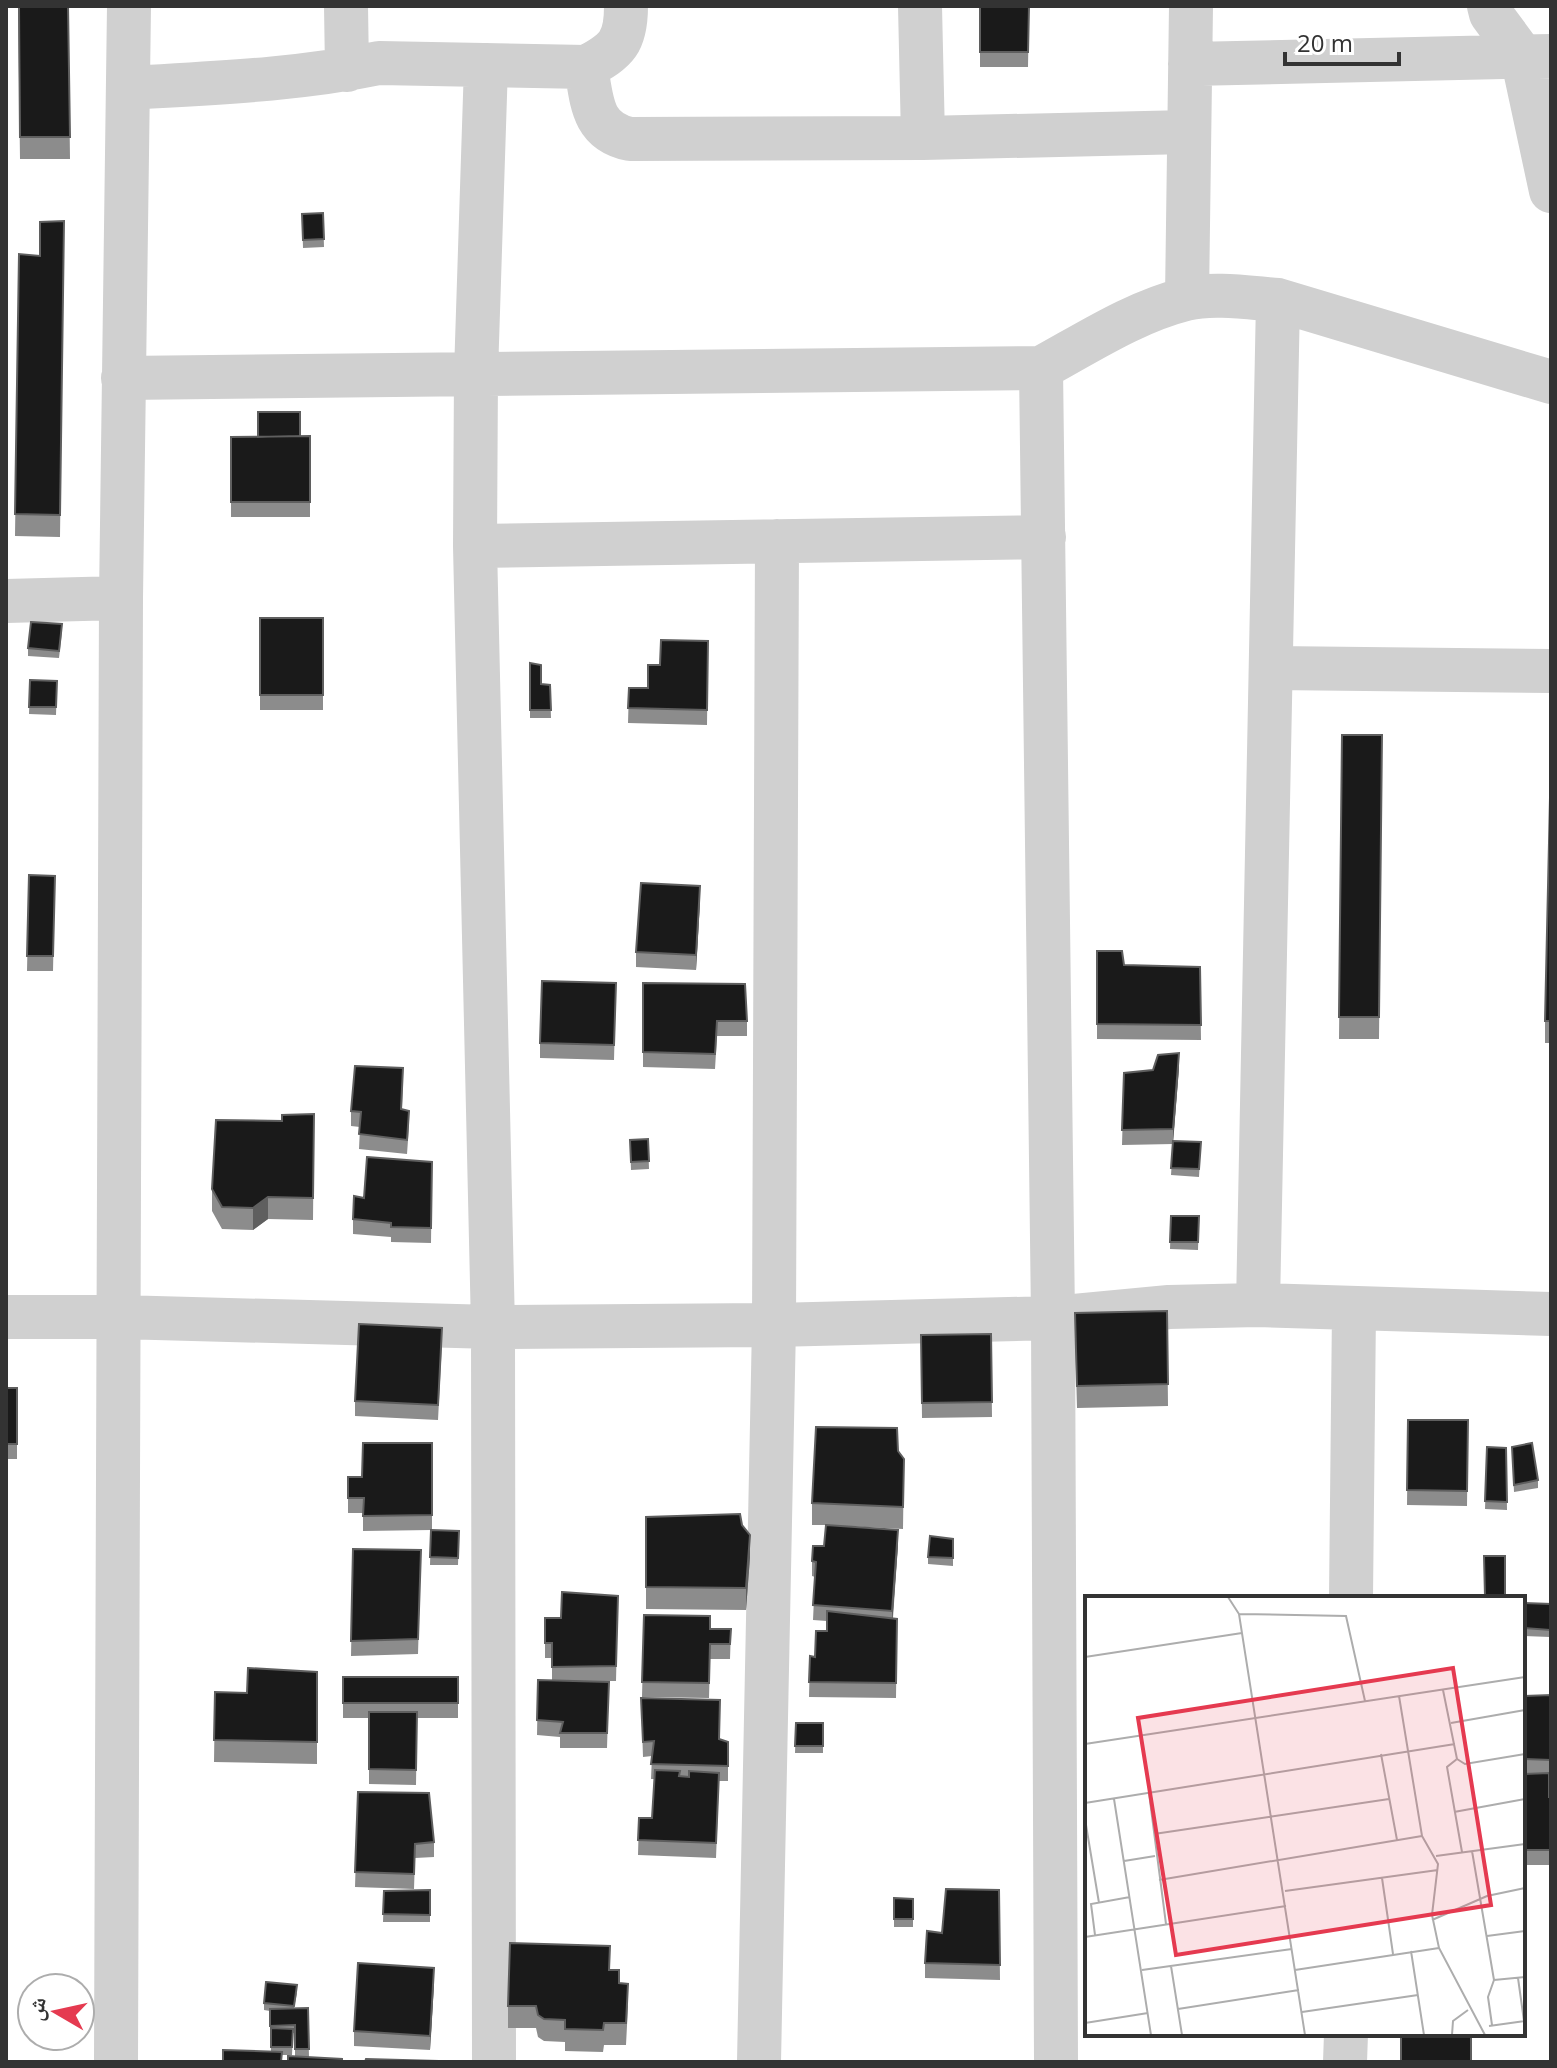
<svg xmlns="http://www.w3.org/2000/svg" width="1557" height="2068" viewBox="0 0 1557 2068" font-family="'Open Sans','Noto Naskh Arabic',sans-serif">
  <rect width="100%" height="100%" fill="#fff"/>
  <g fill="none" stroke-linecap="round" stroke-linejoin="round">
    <path stroke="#d0d0d0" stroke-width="44" d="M 346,6 L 347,70
      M 920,6 L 923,138
      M 1489,6 L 1491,14 L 1522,56 L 1551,191
      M 1190,64 L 1551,56
      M 486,65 L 476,373 L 475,546 L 493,1327 L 494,2062
      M 586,67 C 592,100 591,131 630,139 L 923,138 L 1188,132
      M 130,88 C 213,83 297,80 379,63 L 586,67 C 617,51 626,42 626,6
      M 1187,298 L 1191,6
      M 1041,368 L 1053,1318 L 1056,2062
      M 123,378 L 1041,368 C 1087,343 1134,312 1186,299 C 1212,292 1251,298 1278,300 L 1551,382
      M 475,546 L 1044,537
      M 6,601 L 121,598
      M 1273,668 L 1551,671
      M 1258,1305 L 1278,300
      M 6,1317 L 119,1317 L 493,1327 L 774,1325 L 1053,1318 L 1169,1307 L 1258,1305 L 1551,1314
      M 1351,1598 L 1354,1309
      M 116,2062 L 121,598 L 129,6
      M 759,2062 L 774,1325 L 777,541
      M 1345,2062 L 1346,2034"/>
  </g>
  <path fill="#8c8c8c" d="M 18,6 L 68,6 L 70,159 L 20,159 Z
    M 980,6 L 1029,6 L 1028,67 L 980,67 Z
    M 323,213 L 324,247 L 303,248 L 302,214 Z
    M 64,221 L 60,537 L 15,536 L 19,254 L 40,256 Z
    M 310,436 L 310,517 L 231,517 L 231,437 Z
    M 260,618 L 323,618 L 323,710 L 260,710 Z
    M 62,632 L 59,658 L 28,656 L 28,648 Z
    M 708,641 L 707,725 L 628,723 L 629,688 L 648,688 L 660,665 Z
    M 530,663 L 541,684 L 550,685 L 551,718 L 530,718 Z
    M 30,680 L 57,681 L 56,715 L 29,714 Z
    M 1342,735 L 1382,735 L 1379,1039 L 1339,1039 Z
    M 1551,753 L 1551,1043 L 1545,1043 L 1545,1021 Z
    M 29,875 L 55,876 L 53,971 L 27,971 Z
    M 700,901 L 696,970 L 636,967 L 636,952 Z
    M 1097,951 L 1124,965 L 1200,967 L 1201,1040 L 1097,1039 Z
    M 616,983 L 614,1060 L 540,1058 L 540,1043 Z
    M 643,983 L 747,1021 L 747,1036 L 717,1036 L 715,1069 L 643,1067 Z
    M 1179,1068 L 1173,1141 L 1201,1142 L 1199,1177 L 1171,1175 L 1173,1144 L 1122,1145 L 1124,1073 Z
    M 403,1083 L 402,1109 L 409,1126 L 407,1154 L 359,1149 L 360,1127 L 351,1126 L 351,1111 Z
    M 314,1114 L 313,1220 L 268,1219 L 253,1230 L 222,1229 L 212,1211 L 212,1189 L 282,1121 Z
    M 648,1139 L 649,1169 L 631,1170 L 630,1140 Z
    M 432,1162 L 431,1243 L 391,1242 L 391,1237 L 353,1234 L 353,1219 L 364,1198 Z
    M 1171,1216 L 1199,1216 L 1198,1250 L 1170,1249 Z
    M 1167,1311 L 1168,1406 L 1077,1408 L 1075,1335 Z
    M 991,1334 L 992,1417 L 922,1418 L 921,1335 Z
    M 442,1343 L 438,1420 L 355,1416 L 355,1401 Z
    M 6,1388 L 17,1388 L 17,1459 L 6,1459 Z
    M 1408,1420 L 1468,1420 L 1467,1506 L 1407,1505 Z
    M 432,1443 L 432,1530 L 459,1531 L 458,1565 L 430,1565 L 431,1530 L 363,1531 L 363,1513 L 348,1513 L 348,1498 L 362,1477 Z
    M 1487,1447 L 1506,1448 L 1507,1510 L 1485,1509 Z
    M 1512,1447 L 1538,1480 L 1538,1488 L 1514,1492 Z
    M 898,1451 L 904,1459 L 903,1529 L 846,1526 L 898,1545 L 893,1618 L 897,1619 L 896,1698 L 809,1697 L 810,1656 L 815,1657 L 827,1631 L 827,1621 L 813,1620 L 815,1577 L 812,1576 L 812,1561 L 824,1546 L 826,1525 L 812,1525 L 812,1503 Z
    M 646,1517 L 750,1557 L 746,1610 L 646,1609 Z
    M 953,1539 L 953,1566 L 928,1564 L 928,1557 Z
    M 353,1549 L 421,1550 L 418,1654 L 351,1656 Z
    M 1484,1556 L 1505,1556 L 1505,1598 L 1485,1598 Z
    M 618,1596 L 616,1681 L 589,1681 L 609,1682 L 607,1748 L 560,1748 L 560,1737 L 537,1735 L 538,1680 L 552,1680 L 552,1658 L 545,1658 L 545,1618 L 561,1618 Z
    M 1523,1603 L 1551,1604 L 1550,1637 L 1523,1636 Z
    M 644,1615 L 710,1629 L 731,1629 L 730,1659 L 710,1659 L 709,1698 L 642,1697 Z
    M 317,1672 L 317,1764 L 214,1762 L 215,1692 L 247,1693 Z
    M 458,1677 L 458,1718 L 417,1718 L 416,1785 L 369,1784 L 369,1718 L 343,1718 L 343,1703 Z
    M 1551,1695 L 1551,1775 L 1549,1775 L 1549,1797 L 1551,1797 L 1551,1865 L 1523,1865 L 1523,1696 Z
    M 641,1698 L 719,1739 L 728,1742 L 728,1781 L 719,1781 L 716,1858 L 638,1855 L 639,1818 L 652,1818 L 654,1779 L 651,1779 L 652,1756 L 643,1757 Z
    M 796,1723 L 823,1723 L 823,1753 L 795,1753 Z
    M 358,1792 L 434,1842 L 434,1857 L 415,1858 L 414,1889 L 355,1887 Z
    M 430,1890 L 430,1922 L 383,1922 L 384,1891 Z
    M 999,1890 L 1000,1980 L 925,1978 L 925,1963 L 942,1933 Z
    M 894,1898 L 913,1899 L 913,1927 L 894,1927 Z
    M 610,1970 L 619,1983 L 628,2006 L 626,2045 L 604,2045 L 603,2052 L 565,2051 L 565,2042 L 544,2041 L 538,2037 L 536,2028 L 508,2028 L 508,2006 Z
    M 434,1983 L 430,2050 L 354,2046 L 354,2031 Z
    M 297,1993 L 294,2008 L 308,2008 L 309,2057 L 295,2057 L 295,2033 L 293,2033 L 292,2055 L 282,2055 L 271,2051 L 270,2011 L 264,2010 L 264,2003 Z"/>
  <path fill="#5f5f5f" d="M 700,886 L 700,901 L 696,970 L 696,955 Z
    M 1179,1053 L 1179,1068 L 1173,1144 L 1173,1129 Z
    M 268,1197 L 268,1219 L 253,1230 L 253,1208 Z
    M 898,1530 L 898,1545 L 892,1626 L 892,1611 Z
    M 750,1535 L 750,1557 L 746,1610 L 746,1588 Z
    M 434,1968 L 434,1983 L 430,2050 L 430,2036 Z"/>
  <path fill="#1a1a1a" stroke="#5f5f5f" stroke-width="2" d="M 19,6 L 68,6 L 70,137 L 20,137 Z
    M 980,6 L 1029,6 L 1028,52 L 980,52 Z
    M 323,213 L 324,239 L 303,240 L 302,214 Z
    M 64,221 L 60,515 L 15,514 L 19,254 L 40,256 L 40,222 Z
    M 258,412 L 300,412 L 300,436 L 258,437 Z
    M 310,436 L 310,502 L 231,502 L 231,437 Z
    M 260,618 L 323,618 L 323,695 L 260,695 Z
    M 31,622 L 62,624 L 59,651 L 28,648 Z
    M 661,640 L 708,641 L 707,710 L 628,708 L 629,688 L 648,688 L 648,665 L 660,665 Z
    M 530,663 L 541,665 L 541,684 L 550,685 L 551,710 L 530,710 Z
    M 30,680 L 57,681 L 56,707 L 29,707 Z
    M 1342,735 L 1382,735 L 1379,1017 L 1339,1017 Z
    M 1551,753 L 1551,1021 L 1545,1021 Z
    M 29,875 L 55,876 L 53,956 L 27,956 Z
    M 641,883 L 700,886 L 696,955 L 636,952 Z
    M 1097,951 L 1122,951 L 1124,965 L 1200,967 L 1201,1025 L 1097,1024 Z
    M 542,981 L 616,983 L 614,1045 L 540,1043 Z
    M 643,983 L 745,984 L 747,1021 L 717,1021 L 715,1054 L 643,1052 Z
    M 1179,1053 L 1173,1129 L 1122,1130 L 1124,1073 L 1153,1070 L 1158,1055 Z
    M 355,1066 L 403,1068 L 401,1109 L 409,1111 L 407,1140 L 359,1134 L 361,1112 L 351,1111 Z
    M 314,1114 L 313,1198 L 268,1197 L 253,1208 L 222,1207 L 212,1189 L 216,1120 L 282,1121 L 282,1115 Z
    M 648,1139 L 649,1161 L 631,1162 L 630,1140 Z
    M 1173,1141 L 1201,1142 L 1199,1169 L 1171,1168 Z
    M 367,1157 L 432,1162 L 431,1228 L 391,1227 L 391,1223 L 353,1219 L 354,1196 L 364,1198 Z
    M 1171,1216 L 1199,1216 L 1198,1242 L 1170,1242 Z
    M 1167,1311 L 1168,1384 L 1077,1386 L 1075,1313 Z
    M 359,1324 L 442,1328 L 438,1405 L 355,1401 Z
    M 991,1334 L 992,1402 L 922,1403 L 921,1335 Z
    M 6,1388 L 17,1388 L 17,1444 L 6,1444 Z
    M 1408,1420 L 1468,1420 L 1467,1491 L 1407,1490 Z
    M 816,1427 L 897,1428 L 898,1451 L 904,1459 L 903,1507 L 812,1503 Z
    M 363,1443 L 432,1443 L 432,1515 L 363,1516 L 364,1498 L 348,1498 L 348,1477 L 362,1477 Z
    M 1532,1443 L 1538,1480 L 1514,1485 L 1512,1447 Z
    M 1487,1447 L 1506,1448 L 1507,1502 L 1485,1501 Z
    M 740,1514 L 742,1525 L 750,1535 L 746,1588 L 646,1587 L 646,1517 Z
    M 826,1525 L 898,1530 L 892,1611 L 813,1605 L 816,1562 L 812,1561 L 813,1546 L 824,1546 Z
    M 431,1530 L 459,1531 L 458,1558 L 430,1557 Z
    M 930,1536 L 953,1539 L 953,1558 L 928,1557 Z
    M 353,1549 L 421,1550 L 418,1639 L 351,1641 Z
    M 1484,1556 L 1505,1556 L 1505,1596 L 1485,1596 Z
    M 562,1592 L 618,1596 L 616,1666 L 552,1667 L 552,1643 L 545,1643 L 545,1618 L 561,1618 Z
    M 1523,1603 L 1551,1604 L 1550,1630 L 1523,1628 Z
    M 827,1611 L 897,1619 L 896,1683 L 809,1682 L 810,1656 L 815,1657 L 816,1631 L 827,1631 Z
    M 644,1615 L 710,1616 L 710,1629 L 731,1629 L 730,1644 L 710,1644 L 709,1683 L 642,1682 Z
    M 248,1668 L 317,1672 L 317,1742 L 214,1740 L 215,1692 L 247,1693 Z
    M 343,1677 L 458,1677 L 458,1703 L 343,1703 Z
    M 538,1680 L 609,1682 L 607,1733 L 560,1733 L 563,1722 L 537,1720 Z
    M 1551,1695 L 1551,1760 L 1523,1759 L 1523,1696 Z
    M 641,1698 L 720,1700 L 719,1739 L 728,1742 L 728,1766 L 651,1764 L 654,1741 L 643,1742 Z
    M 369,1712 L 417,1712 L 416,1770 L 369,1769 Z
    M 796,1723 L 823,1723 L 823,1746 L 795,1746 Z
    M 655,1770 L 680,1771 L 679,1776 L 689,1777 L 689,1771 L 719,1773 L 716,1843 L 638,1840 L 639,1818 L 652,1818 Z
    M 1549,1773 L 1549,1797 L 1551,1797 L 1551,1850 L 1523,1850 L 1523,1774 Z
    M 358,1792 L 429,1793 L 434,1842 L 415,1844 L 414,1874 L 355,1872 Z
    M 946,1889 L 999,1890 L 1000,1965 L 925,1963 L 927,1931 L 942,1933 Z
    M 430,1890 L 430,1915 L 383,1914 L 384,1891 Z
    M 894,1898 L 913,1899 L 913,1919 L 894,1919 Z
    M 510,1943 L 610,1946 L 609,1970 L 619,1970 L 619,1983 L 628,1984 L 626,2023 L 604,2023 L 603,2030 L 565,2029 L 565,2020 L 544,2019 L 538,2015 L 536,2006 L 508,2006 Z
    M 358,1963 L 434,1968 L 430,2036 L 354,2031 Z
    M 266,1982 L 297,1985 L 294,2006 L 264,2003 Z
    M 308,2008 L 309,2049 L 295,2049 L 295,2025 L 270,2026 L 270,2009 Z
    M 271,2028 L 293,2029 L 292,2047 L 271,2047 Z
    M 1401,2036 L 1471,2036 L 1471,2062 L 1394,2062 L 1394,2061 L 1401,2061 Z
    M 223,2050 L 282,2052 L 281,2062 L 223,2062 Z
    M 288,2056 L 342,2059 L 342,2062 L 288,2062 Z
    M 366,2059 L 438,2061 L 438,2062 L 365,2062 Z"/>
  <g transform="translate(1085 1596)">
    <rect width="440" height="440" fill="#fff"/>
    <path fill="none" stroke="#adadad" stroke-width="2" d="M 143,1 L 154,18 L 220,439M 154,18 L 261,20 L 280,105M 0,61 L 157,37M 358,94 L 372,163M 314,100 L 337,240 L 353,268 L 347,319 L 354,352 L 400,439M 366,127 L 440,114M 0,148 L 440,81M 296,158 L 312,244M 372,163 L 362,171 L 377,256M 372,163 L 380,168 L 440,158M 64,197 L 81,328M 29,203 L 66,439M 0,207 L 370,148M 369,216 L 440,203M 0,223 L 14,307M 69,238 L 304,203M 387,255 L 409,384 L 403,401 L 407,429M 351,260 L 440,248M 39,265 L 70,260M 297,282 L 308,358M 74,284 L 337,240M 200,295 L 353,274M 347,324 L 402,300 L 440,292M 10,339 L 6,308 L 45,301M 402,340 L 440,335M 0,341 L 201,310M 326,355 L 339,439M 86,370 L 97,439M 57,374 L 207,353M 210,374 L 354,352M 433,382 L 439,425M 409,384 L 440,381M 93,413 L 214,394M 217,416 L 333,399M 0,427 L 63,417M 404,430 L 440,425M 367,439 L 368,425 L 383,414"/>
    <path fill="#e53a50" fill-opacity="0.15" stroke="#e53a50" stroke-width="4" d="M 368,72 L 406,309 L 91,359 L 53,122 Z"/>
    <rect width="440" height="440" fill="none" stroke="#333" stroke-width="4"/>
  </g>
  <rect width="1557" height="2068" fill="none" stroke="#333333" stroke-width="16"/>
  <g transform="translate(56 2012) rotate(279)"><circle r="38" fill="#ffffff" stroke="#adadad" stroke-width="2"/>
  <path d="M0-6L14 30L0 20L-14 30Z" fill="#e53a50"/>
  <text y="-12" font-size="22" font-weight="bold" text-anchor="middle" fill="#333333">ش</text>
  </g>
  <path d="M1285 52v12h114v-12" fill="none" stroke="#333333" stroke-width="4"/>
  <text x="1297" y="52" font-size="24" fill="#333333" stroke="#ffffff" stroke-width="6" paint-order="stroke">20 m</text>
</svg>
